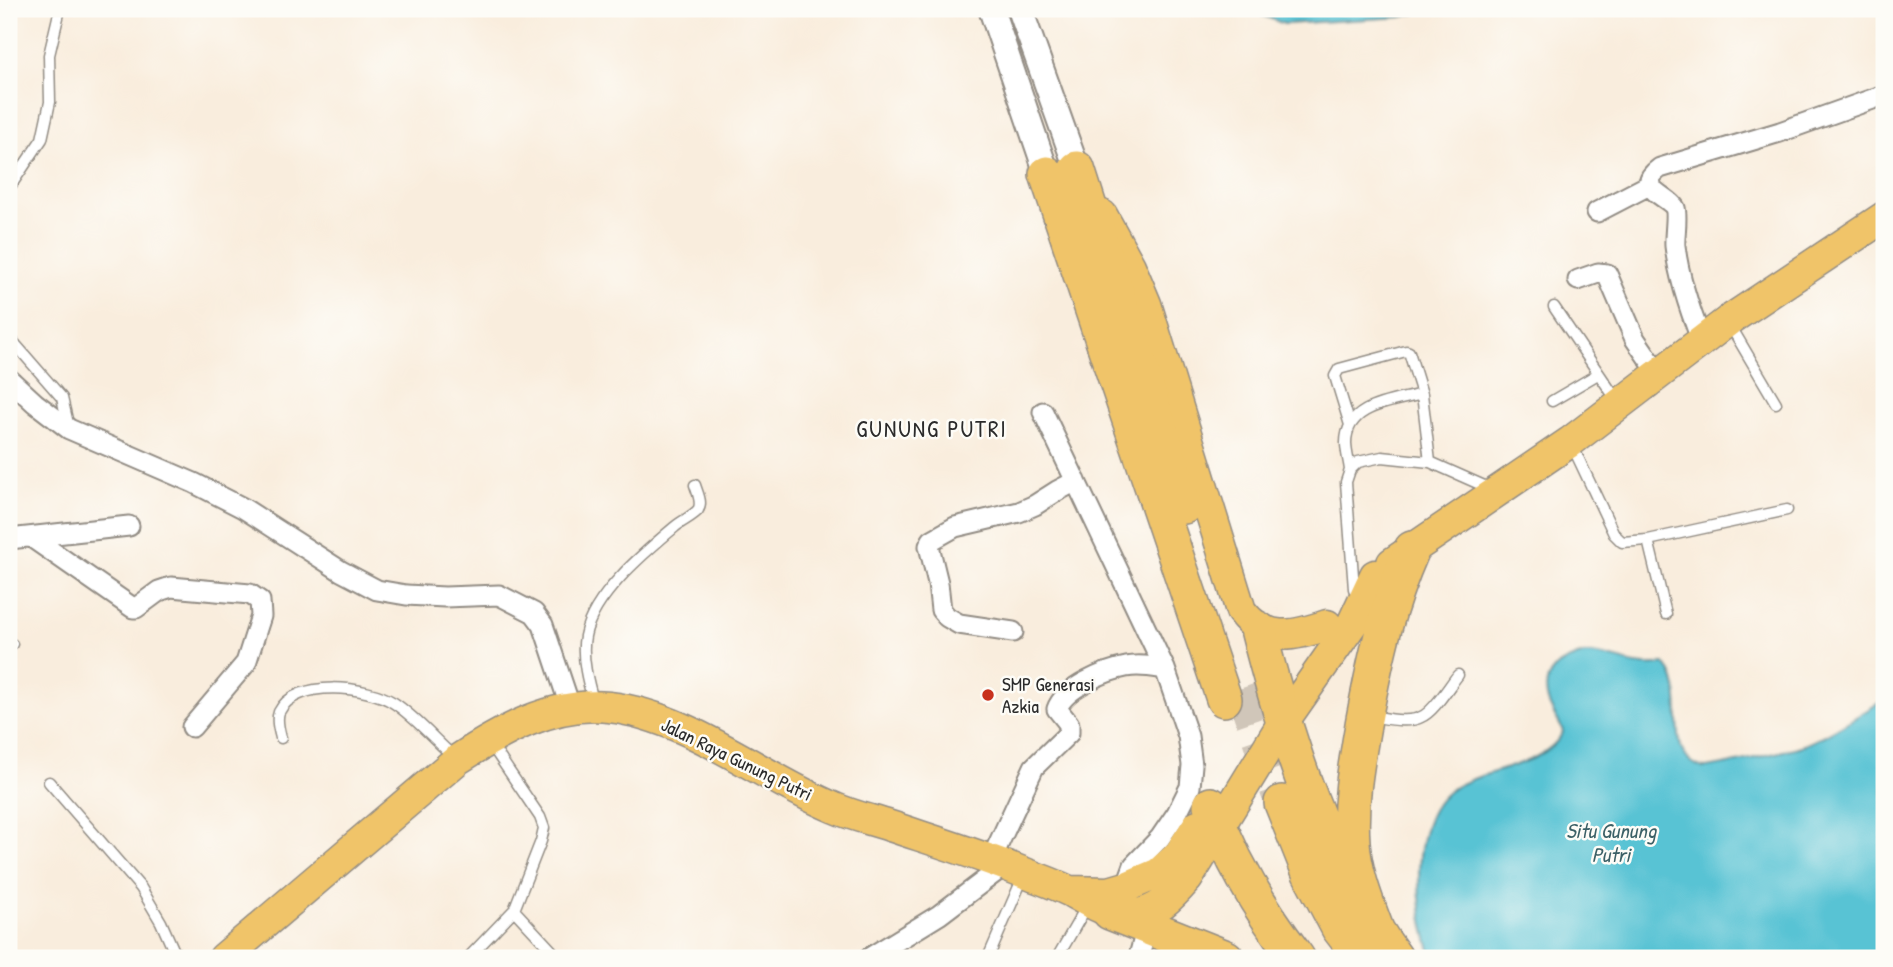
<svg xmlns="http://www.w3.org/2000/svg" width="1893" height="967" viewBox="0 0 1893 967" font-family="'Patrick Hand',sans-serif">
  <rect width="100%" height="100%" fill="#fdfcf7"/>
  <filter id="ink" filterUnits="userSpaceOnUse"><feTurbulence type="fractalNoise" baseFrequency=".0143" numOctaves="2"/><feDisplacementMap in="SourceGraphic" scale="14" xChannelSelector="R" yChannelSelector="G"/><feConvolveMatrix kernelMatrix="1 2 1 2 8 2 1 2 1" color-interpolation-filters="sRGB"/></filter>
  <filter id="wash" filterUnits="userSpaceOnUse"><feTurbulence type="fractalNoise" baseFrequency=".00686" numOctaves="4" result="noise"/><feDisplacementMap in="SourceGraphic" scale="28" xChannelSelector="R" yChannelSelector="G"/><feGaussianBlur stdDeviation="1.57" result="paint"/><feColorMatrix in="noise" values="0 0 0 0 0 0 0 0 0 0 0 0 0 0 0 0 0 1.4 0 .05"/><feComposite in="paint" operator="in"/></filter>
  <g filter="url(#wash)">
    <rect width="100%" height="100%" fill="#f9eddd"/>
    <path fill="#59c3d4" stroke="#427780" stroke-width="2" d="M 1247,9 L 1429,9 L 1401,17 L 1284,24 Z
      M 1584,654 C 1614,653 1631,670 1664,664 C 1684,680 1674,723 1681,747 C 1684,757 1693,765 1704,768 C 1710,769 1795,749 1804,745 C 1832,734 1858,715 1884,700 L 1884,958 L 1433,958 C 1416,914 1406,816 1455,787 C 1485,769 1546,767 1563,732 C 1560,721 1551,712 1548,701 C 1540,672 1560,661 1584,654 Z"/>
  </g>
  <g filter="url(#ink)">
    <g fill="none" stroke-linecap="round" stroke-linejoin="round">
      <path stroke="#d0c6b9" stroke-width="35" stroke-dasharray="35 18" stroke-linecap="butt" d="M 1242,688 L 1282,803"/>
      <defs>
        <path id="service" d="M 9,188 L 42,139 L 50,102 L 49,55 L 60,9
          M 1554,307 L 1618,402
          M 1730,325 L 1776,403
          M 9,337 L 62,398 L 69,428
          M 1552,401 L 1598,374
          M 1350,425 L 1335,376 L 1339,369 L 1406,351 L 1409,352 L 1422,394 L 1430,462
          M 1572,445 L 1614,534 L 1622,542 L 1648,540 L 1787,510
          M 1350,470 C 1349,461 1346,452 1346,443 C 1346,404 1393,402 1422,394
          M 1648,540 L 1666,614
          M 1354,589 L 1346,482 L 1350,470 L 1358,462 L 1382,457 L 1430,462 L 1491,489
          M 9,646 L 12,644
          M 594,704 C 588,683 581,657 585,636 C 593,595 645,552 676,526 C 682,521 693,516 698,510 C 703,503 697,492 695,485
          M 1370,716 C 1385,718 1408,724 1421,717 C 1434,712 1449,686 1458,675
          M 281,738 C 279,730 276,720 279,712 C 295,678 368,686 394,703 C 414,716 435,740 454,757
          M 49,782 L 141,888 L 161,922 L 177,958
          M 514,910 L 552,951 L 554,958
          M 468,958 L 514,910 L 541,841 L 544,828 L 540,817 L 490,743
          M 988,958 L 1024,875
          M 1057,958 L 1088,904"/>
        <path id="minor" d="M 1597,212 L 1651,184
          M 1578,280 L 1598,273 L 1607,274 L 1635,339 L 1659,374
          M 1702,341 C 1690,311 1679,279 1675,246 C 1674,237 1678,215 1675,208 C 1669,196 1632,188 1660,168 L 1780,132 L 1884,95
          M 9,379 L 35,403 L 69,429 L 194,483 L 243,508 L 341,571 L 377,590 L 406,595 L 445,597 L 499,595 L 534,613 L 543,625 L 571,709
          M 1043,412 L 1165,669 L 1188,736 L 1192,765 L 1190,787 L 1177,813 L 1160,838 L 1134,865 L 1126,887
          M 31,537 L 133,608 L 136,608 L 159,591 L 171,587 L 250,594 L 260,601 L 261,616 L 246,663 L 192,727
          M 9,539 L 129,526
          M 1013,632 L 959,624 L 947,617 L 941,610 L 938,583 L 929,546 L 932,540 L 955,527 L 1019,512 L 1035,505 L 1057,491 L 1076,481
          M 991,860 L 1034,767 L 1069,733 L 1069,724 L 1057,709 C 1064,688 1105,671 1126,667 C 1139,664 1153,667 1165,669
          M 869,958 L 939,915 L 1005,865
          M 1140,958 L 1139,956 L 1147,927"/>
        <path id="tertiary" d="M 991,9 L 1047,174
          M 1020,9 L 1077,169"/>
        <path id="primary" d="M 1102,215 L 1130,266 L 1146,304 L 1241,611 C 1265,643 1293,637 1327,625
          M 1392,563 L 1570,442 L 1728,321 L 1884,217
          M 1071,891 L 1109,892 L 1126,887 L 1159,873 L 1178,856 L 1198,825
          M 224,958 L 457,760 C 502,731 553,701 609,707 C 689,716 762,778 835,808 C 853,816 872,820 890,826 C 935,841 981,855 1025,873 C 1040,879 1055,884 1069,891 C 1090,903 1108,915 1133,914 C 1157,914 1173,895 1188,878 L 1282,724 L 1352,624 L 1375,575"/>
        <path id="motorway" d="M 1077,169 L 1184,506
          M 1047,174 L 1224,699
          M 1258,629 C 1287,744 1325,862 1395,958
          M 1282,803 L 1310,873 L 1339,928 L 1362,958
          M 1211,805 C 1231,861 1261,911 1297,958
          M 1110,912 L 1226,958
          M 1378,935 C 1367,905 1354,874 1352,842 C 1349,800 1357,760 1364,719 C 1376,656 1386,608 1412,549"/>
      </defs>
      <use href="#service" stroke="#928c84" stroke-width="13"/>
      <use href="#minor" stroke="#928c84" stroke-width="23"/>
      <use href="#tertiary" stroke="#928c84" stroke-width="28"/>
      <use href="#primary" stroke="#928c84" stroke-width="33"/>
      <use href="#motorway" stroke="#928c84" stroke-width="38"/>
      <use href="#service" stroke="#fff" stroke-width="10"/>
      <use href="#minor" stroke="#fff" stroke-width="19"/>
      <use href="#tertiary" stroke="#fff" stroke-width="24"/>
      <use href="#primary" stroke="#f0c469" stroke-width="30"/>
      <use href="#motorway" stroke="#f0c469" stroke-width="35"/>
    </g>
  </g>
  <circle fill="#c8321e" stroke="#fdfcf7" stroke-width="2.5" cx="988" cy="695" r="7"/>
  <g text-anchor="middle" stroke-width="5" stroke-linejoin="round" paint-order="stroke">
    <g font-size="19" fill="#2b2b2b" stroke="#fdfcf7" text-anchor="start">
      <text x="1002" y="691">SMP Generasi<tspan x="1002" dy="22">Azkia</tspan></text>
    </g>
    <g font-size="19" fill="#2b2b2b" stroke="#fdfcf7">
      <text transform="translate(737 759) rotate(26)" y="7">Jalan Raya Gunung Putri</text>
    </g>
    <g font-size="21" font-style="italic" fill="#3b6066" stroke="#fdfcf7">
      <text x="1611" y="838">Situ Gunung<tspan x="1611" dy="24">Putri</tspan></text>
    </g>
    <g font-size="23" letter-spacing="2" fill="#2b2b2b" stroke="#fdfcf7">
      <text x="932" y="437">GUNUNG PUTRI</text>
    </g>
  </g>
  <rect width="1893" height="967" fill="none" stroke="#fdfcf7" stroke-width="35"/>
</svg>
